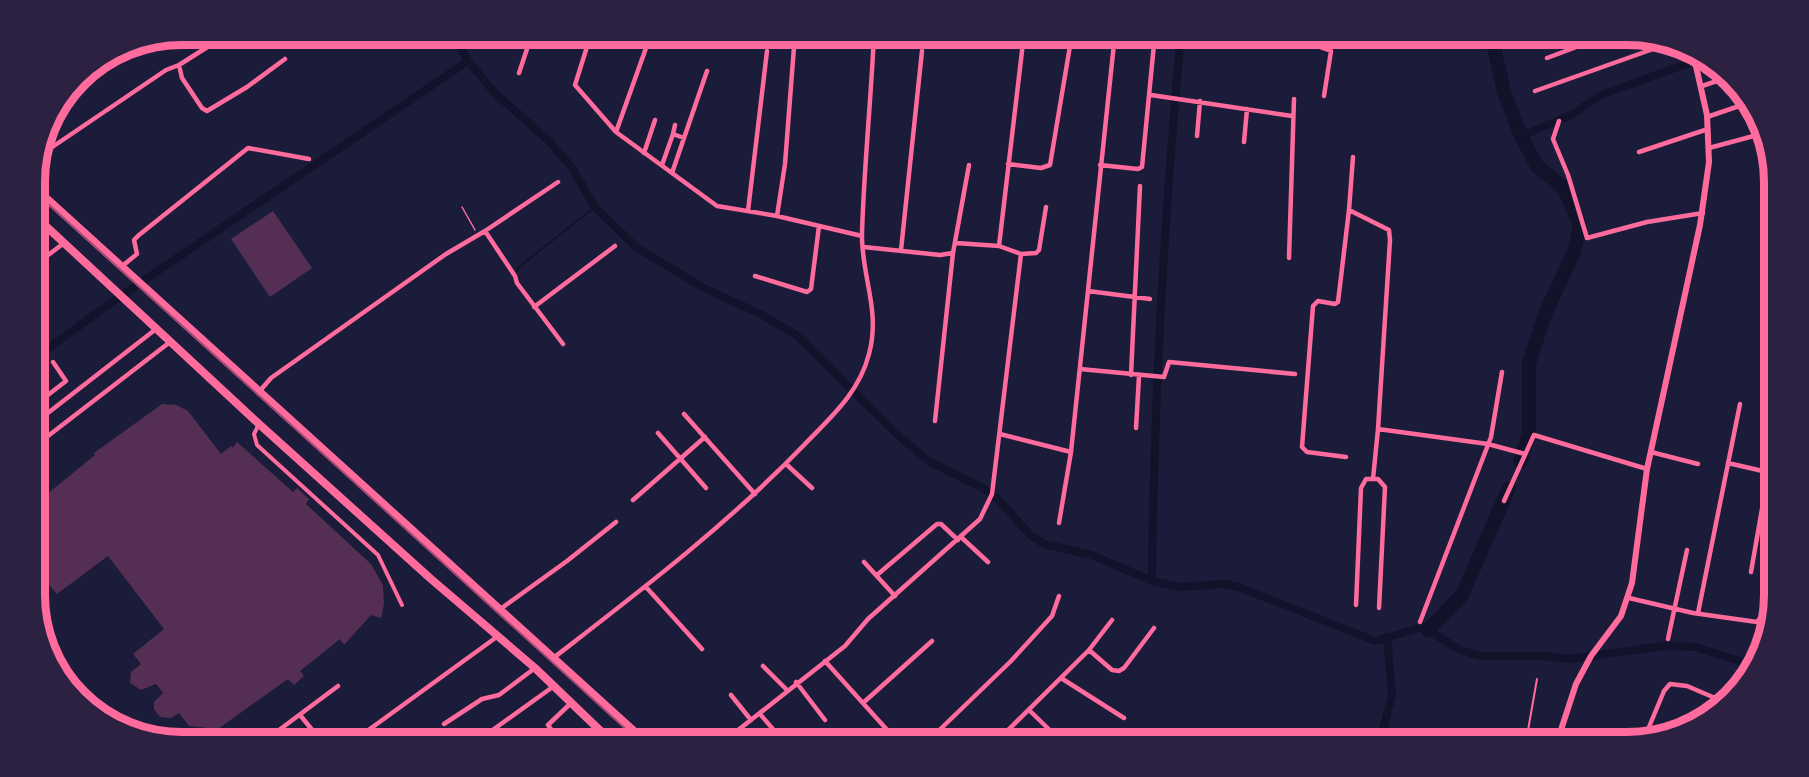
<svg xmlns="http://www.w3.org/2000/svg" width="1809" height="777" viewBox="0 0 1809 777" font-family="Arial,sans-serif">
  <rect width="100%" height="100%" fill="#1b1b3a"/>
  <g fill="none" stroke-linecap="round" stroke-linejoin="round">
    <path stroke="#12122b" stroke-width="2" d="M 515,274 L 520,266 L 595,207"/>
    <path stroke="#12122b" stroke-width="8" d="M 453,34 L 468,61 L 495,93 L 550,142 L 572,168 L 595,207 L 636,247 L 702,287 L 762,315 L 795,334 L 901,438 L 930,462 L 985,489 L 998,499 L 1030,535 L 1044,544 L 1092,555 L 1152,581 L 1180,587 L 1224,584 L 1239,587 L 1375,641 L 1423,627 L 1460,650 L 1480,656 L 1543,656 L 1569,659 L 1664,646 L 1695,647 L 1752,665
      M 1521,136 L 1571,115 L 1601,95 L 1700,59
      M 35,358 L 112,302 L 468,61
      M 1152,581 C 1154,398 1164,216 1181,34
      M 1380,742 L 1392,695 L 1387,637"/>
    <path stroke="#12122b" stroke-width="14" d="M 1491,34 L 1504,92 L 1521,136 L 1537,166 L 1564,188 L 1580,225 L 1574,252 L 1545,314 L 1529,363 L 1529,435 L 1520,462
      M 1428,630 L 1462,595 L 1509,488"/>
  </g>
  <path fill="#542f53" d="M 273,211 L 312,268 L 270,297 L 231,239 Z
    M 162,404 L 176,405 L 188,411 L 221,454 L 231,446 L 233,448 L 237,442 L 293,492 L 297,488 L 309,499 L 306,504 L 371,564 L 383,585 L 384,604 L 381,618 L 371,615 L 344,645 L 340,639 L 300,671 L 304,676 L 294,685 L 288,679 L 218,729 L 189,726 L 179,713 L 171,718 L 160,717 L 154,709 L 154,702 L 163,693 L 156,684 L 141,690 L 130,683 L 131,672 L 141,664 L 133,654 L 164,629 L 108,556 L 57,594 L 49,585 L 40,587 L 36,585 L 36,503 L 95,455 L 94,453 Z"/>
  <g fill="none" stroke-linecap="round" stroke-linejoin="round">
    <path stroke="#ff6b9d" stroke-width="1.5" d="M 462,207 L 475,230"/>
    <path stroke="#ff6b9d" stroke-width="2" d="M 1532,742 L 1527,736 L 1537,679"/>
    <path stroke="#ff6b9d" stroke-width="4" d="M 259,424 L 254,434 L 257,445 L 378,555 L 402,605"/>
    <path stroke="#ff6b9d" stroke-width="4.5" d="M 591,34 L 575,85 L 616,132 L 717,206 L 777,216 L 862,236
      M 943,34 L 995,44
      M 1284,34 L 1331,51 L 1324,96
      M 1547,58 L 1611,34
      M 179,65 L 182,78 L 202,108 L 207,111 L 247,87 L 285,59
      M 519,73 L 532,34
      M 1702,86 L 1726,78
      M 1535,91 L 1670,43
      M 1151,95 L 1292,116
      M 1707,117 L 1748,103
      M 1559,121 L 1553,139 L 1568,175 L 1587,238 L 1647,222 L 1703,213
      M 616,132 L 651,34
      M 673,134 L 675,125
      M 1197,136 L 1200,101
      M 1244,142 L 1247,109
      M 1709,148 L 1761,134
      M 1639,152 L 1708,129
      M 644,153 L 655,120
      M 39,156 L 166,70 L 179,65 L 228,34
      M 1353,157 L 1349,210 L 1389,230 L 1390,240 L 1378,429 L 1488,444 L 1525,454
      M 1008,164 L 1041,168 L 1050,165 L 1072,34
      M 662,165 L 673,134 L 684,138
      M 1100,165 L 1138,169 L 1142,167 L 1155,34
      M 672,173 L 707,71
      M 748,211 L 767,51
      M 777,216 L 785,164 L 795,34
      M 485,231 L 515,276 L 517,283 L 563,344
      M 956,243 L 999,246 L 1021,254 L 1036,253 L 1039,250 L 1046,207
      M 999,246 L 1024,34
      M 864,247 L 940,255 L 953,253
      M 901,250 L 922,51
      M 1289,258 L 1294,99
      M 35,265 L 64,243
      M 121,267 L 137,254 L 134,240 L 139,235 L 248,148 L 309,159
      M 755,276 L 807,292 L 811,289 L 819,226
      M 1088,291 L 1150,299
      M 534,307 L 615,246
      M 1080,369 L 1164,377 L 1169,362 L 1295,374
      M 1131,375 L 1140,186
      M 258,393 L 271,378 L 446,254 L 485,231 L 558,182
      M 35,405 L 66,381 L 53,362
      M 684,414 L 755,494
      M 935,421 L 953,253 L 969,165
      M 35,423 L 156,329
      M 1136,428 L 1139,376
      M 658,433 L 706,488
      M 1000,434 L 1071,452
      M 35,446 L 170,342
      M 1651,452 L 1698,464
      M 1346,457 L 1307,452 L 1302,447 L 1313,306 L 1318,301 L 1335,304 L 1338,302 L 1349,210
      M 1728,463 L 1767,472
      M 786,464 L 812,488
      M 1373,479 L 1378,429
      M 633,500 L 705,437
      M 1504,501 L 1534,435 L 1647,469
      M 1059,523 L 1071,452 L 1115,34
      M 961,537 L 988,562
      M 864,562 L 895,596
      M 1751,572 L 1774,440
      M 877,575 L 937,524 L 941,524 L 958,540
      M 646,587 L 702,649
      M 1629,598 L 1693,613 L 1757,622 L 1774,599
      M 1356,605 L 1361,488 L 1366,479 L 1378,479 L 1385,487 L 1379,608
      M 499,610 L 567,561 L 616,522
      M 1698,613 L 1740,404
      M 1420,622 L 1491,437 L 1502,372
      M 1668,639 L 1687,550
      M 1089,650 L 1112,670 L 1119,671 L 1124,668 L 1154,628
      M 552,659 C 640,591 727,525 804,445 C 831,417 859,393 869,354 C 881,310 861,276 862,233 C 864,167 871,101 874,34
      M 825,661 L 898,742
      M 763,666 L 787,690
      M 1061,678 L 1124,718
      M 796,682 L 825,720
      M 731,695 L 751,720
      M 863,703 L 932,641
      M 1029,710 L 1062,742
      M 760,714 L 784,742
      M 300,715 L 322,742
      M 1702,720 L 1713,697
      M 444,724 L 482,699 L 499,695 L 535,668
      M 1648,730 L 1660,734
      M 1644,739 L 1664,691 L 1670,684 L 1687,686 L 1722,701
      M 263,742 L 338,686
      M 352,742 L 498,636
      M 476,742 L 554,686
      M 560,742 L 548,725 L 571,703
      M 578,742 L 597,728
      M 723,742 L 845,646 L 868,619 L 980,519 L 992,494 L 1021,254
      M 927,742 L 1011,661 L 1052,616 L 1059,596
      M 996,742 L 1089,650 L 1112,620"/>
    <path stroke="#ff6b9d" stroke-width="6" d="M 1557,742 L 1576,684 L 1591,656 L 1621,616 L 1632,583 L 1647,469 L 1700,225 L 1709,162 L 1707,115 L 1693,53"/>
    <path stroke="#ff6b9d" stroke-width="8" d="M 35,188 L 646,742
      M 35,216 L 259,424 L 431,579 L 535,668 L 612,742"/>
    <path stroke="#a44b75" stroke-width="2" d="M 35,192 L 640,742"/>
  </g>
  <path d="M0 0H1809V777H0ZM182 45H1627A137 137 0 0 1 1764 182V595A137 137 0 0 1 1627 732H182A137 137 0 0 1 45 595V182A137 137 0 0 1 182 45Z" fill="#2d2142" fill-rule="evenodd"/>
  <path fill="none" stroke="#ff6b9d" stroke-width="8" d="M182 45H1627A137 137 0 0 1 1764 182V595A137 137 0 0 1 1627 732H182A137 137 0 0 1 45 595V182A137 137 0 0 1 182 45Z"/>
</svg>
